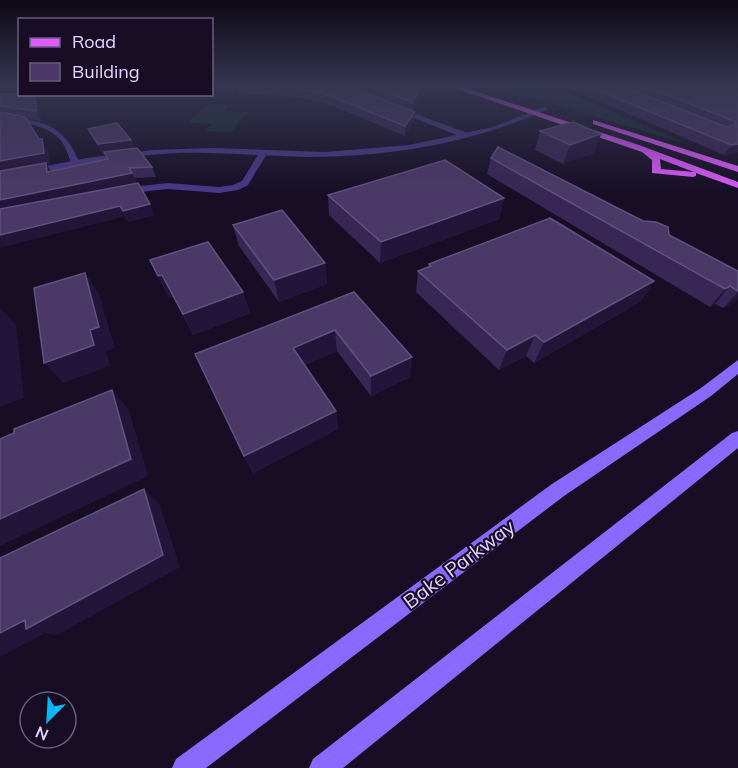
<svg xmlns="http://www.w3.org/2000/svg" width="738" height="768" viewBox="0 0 738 768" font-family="Mulish,sans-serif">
  <rect width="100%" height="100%" fill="#170e26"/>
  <path fill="#112c30" d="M 490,85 L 550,85 L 690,145 Z
    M 207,104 L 229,105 L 225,111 L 248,112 L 231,132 L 205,131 L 211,124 L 188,123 Z"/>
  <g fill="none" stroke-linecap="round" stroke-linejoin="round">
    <path fill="#493887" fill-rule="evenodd" d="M 396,107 L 468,133 L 469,135 L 462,137 L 394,110 Z
      M 0,116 C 38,120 64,122 79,162 L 72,164 C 68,157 67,149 62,142 C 48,123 21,123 0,120 Z
      M 261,150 L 268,152 L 248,185 L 238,190 L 219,193 L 168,189 L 121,194 L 116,191 L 121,188 L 168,183 L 219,187 L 233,185 L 242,181 Z"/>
    <path fill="#493887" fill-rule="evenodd" d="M 546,106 L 548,109 C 473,143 391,157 308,157 C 264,156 220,152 176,153 C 116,156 58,169 0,181 L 0,175 L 87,158 L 153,150 L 212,148 L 325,152 L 409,145 L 493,127 Z"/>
    <path fill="#886aff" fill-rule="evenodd" d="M 738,360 L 738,374 L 711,396 L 564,496 L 206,768 L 172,768 L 176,759 L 552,484 L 701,388 Z
      M 738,431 L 738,448 L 343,768 L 309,768 L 313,759 L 732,433 Z"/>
    <path fill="#df5aff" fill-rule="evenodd" d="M 446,85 L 456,85 L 639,145 L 738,182 L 738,188 L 696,173 L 696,176 L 693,177 L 652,173 L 652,160 L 642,152 ZM 660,159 L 694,172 L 661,169 Z
      M 593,120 L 738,166 L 738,172 L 593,124 Z"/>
  </g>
  <path fill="#382755" d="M 237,85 L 411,85 L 420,88 L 419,97 L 412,111 L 361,92 L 415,112 L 414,121 L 405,136 L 326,103 L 297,97 L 239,93 Z
    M 562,85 L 738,85 L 738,152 L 724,155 Z
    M 0,94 L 40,105 L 41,121 L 25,118 L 39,139 L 47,148 L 50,163 L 46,164 L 51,171 L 107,159 L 104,154 L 103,154 L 93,138 L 88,129 L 131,140 L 135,149 L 152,167 L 156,177 L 134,178 L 154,215 L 128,222 L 125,216 L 1,247 Z
    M 540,131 L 601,134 L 594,153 L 563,164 L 535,150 Z
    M 491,158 L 669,235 L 738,271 L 738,299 L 723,308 L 715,304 L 710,307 L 487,174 Z
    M 328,195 L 504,198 L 499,219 L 380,263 L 329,215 Z
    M 233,225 L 325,263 L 327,284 L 279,302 L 239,246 Z
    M 150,260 L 243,292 L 250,313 L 193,335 L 173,296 L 169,298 Z
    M 429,264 L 654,281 L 640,302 L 534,363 L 526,356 L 499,370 L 416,292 L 418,271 L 428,267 Z
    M 354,292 L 410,377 L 371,396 L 337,351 L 305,365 L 336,411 L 338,429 L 253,473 L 244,456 Z"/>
  <path fill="#23153a" d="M 420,88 L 419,97 L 412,111 L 412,102 Z
    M 35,96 L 40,105 L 41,121 L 36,111 Z
    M 415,112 L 414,121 L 405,136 L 405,126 Z
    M 601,134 L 594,153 L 563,164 L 570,145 Z
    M 42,139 L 47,148 L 50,163 L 46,164 L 52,173 L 0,173 L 0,161 Z
    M 131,140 L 135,150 L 103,154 L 98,144 Z
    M 738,144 L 738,152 L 724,155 L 731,145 Z
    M 132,173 L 136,183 L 0,213 L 0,200 Z
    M 504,198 L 499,219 L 380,263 L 381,242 Z
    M 150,204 L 154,215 L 128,222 L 125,216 L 1,247 L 0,247 L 0,235 L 120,206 Z
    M 325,263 L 327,284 L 279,302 L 274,280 Z
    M 85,273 L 99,294 L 115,348 L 106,351 L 110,366 L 63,383 L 44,363 Z
    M 162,275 L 173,296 L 169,298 L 158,276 Z
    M 654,281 L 640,302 L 534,363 L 544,342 Z
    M 730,286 L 715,304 L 710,307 L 725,289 Z
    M 243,292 L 250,313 L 193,335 L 183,314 Z
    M 738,292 L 738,299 L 723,308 Z
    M 0,308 L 16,325 L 24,398 L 0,406 Z
    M 335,330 L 337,351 L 298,368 L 293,348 Z
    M 535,335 L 526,356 L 499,370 L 507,350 Z
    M 412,357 L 410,377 L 371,396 L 371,376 Z
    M 112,390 L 129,410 L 148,476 L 0,546 L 0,519 Z
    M 336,411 L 338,429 L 253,473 L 244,456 Z
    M 144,489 L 160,505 L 180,567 L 57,635 L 45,633 L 0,657 L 0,633 Z"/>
  <path fill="#4a3967" stroke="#61527f" stroke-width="1.5" d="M 251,85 L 335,85 L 360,91 L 415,112 L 405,126 L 325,94 L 296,88 Z
    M 368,85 L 411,85 L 420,88 L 412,102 Z
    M 585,85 L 620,85 L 726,127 L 735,125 L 736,122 L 642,85 L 738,86 L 738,144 L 731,145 Z
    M 0,94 L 20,94 L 35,96 L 36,111 L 0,106 Z
    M 0,112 L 25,117 L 39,139 L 42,139 L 44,153 L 0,161 Z
    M 573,122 L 601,134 L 570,145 L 540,131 Z
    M 117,123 L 131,140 L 98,144 L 88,129 Z
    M 498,147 L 643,221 L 656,222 L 668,227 L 669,235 L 738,271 L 738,291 L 730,286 L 725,289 L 491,158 Z
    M 137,148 L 152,167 L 129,168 L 132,173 L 0,200 L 0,171 L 46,163 L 47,172 L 108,159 L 104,152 Z
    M 445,160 L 504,198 L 381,242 L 328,195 Z
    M 138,183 L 150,204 L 123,211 L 120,206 L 0,235 L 0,209 Z
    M 282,210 L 325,263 L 274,280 L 233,225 Z
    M 550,218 L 654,281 L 544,342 L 535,335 L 507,350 L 418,271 L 431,266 L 429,264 Z
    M 208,242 L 243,292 L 183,314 L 162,275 L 158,276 L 150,260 Z
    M 85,273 L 99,327 L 90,330 L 94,345 L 44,363 L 34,288 Z
    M 354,292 L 412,357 L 371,376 L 335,330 L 293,348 L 336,411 L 244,456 L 195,354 Z
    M 112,390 L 131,459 L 0,519 L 0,439 L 14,433 L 14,429 Z
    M 144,489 L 163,555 L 26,629 L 25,620 L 0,633 L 0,558 Z"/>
  <linearGradient id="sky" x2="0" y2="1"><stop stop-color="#0d0815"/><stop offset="0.44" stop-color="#363652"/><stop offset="1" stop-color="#363652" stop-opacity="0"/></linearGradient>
  <rect width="738" height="193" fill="url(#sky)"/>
  <g text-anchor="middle" stroke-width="4.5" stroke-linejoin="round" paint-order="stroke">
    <g font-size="20" fill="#e0d3ff" stroke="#170e26">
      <text transform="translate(459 564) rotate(-37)" y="7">Bake Parkway</text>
    </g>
  </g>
  <rect x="18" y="18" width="195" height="78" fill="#170e26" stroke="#675d7d" stroke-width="1.5"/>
  <rect x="30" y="38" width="30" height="9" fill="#df5aff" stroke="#675d7d" stroke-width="1.5"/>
  <text x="72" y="48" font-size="18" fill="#e0d3ff">Road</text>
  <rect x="30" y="63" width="30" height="18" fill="#4a3967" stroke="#675d7d" stroke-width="1.5"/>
  <text x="72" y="78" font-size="18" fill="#e0d3ff">Building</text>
  <g transform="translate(48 720) rotate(204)"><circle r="28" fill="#170e26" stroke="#675d7d" stroke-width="1.5"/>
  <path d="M0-4.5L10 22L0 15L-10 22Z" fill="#00b8fe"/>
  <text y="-9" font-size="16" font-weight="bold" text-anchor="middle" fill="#e0d3ff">N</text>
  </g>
</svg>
